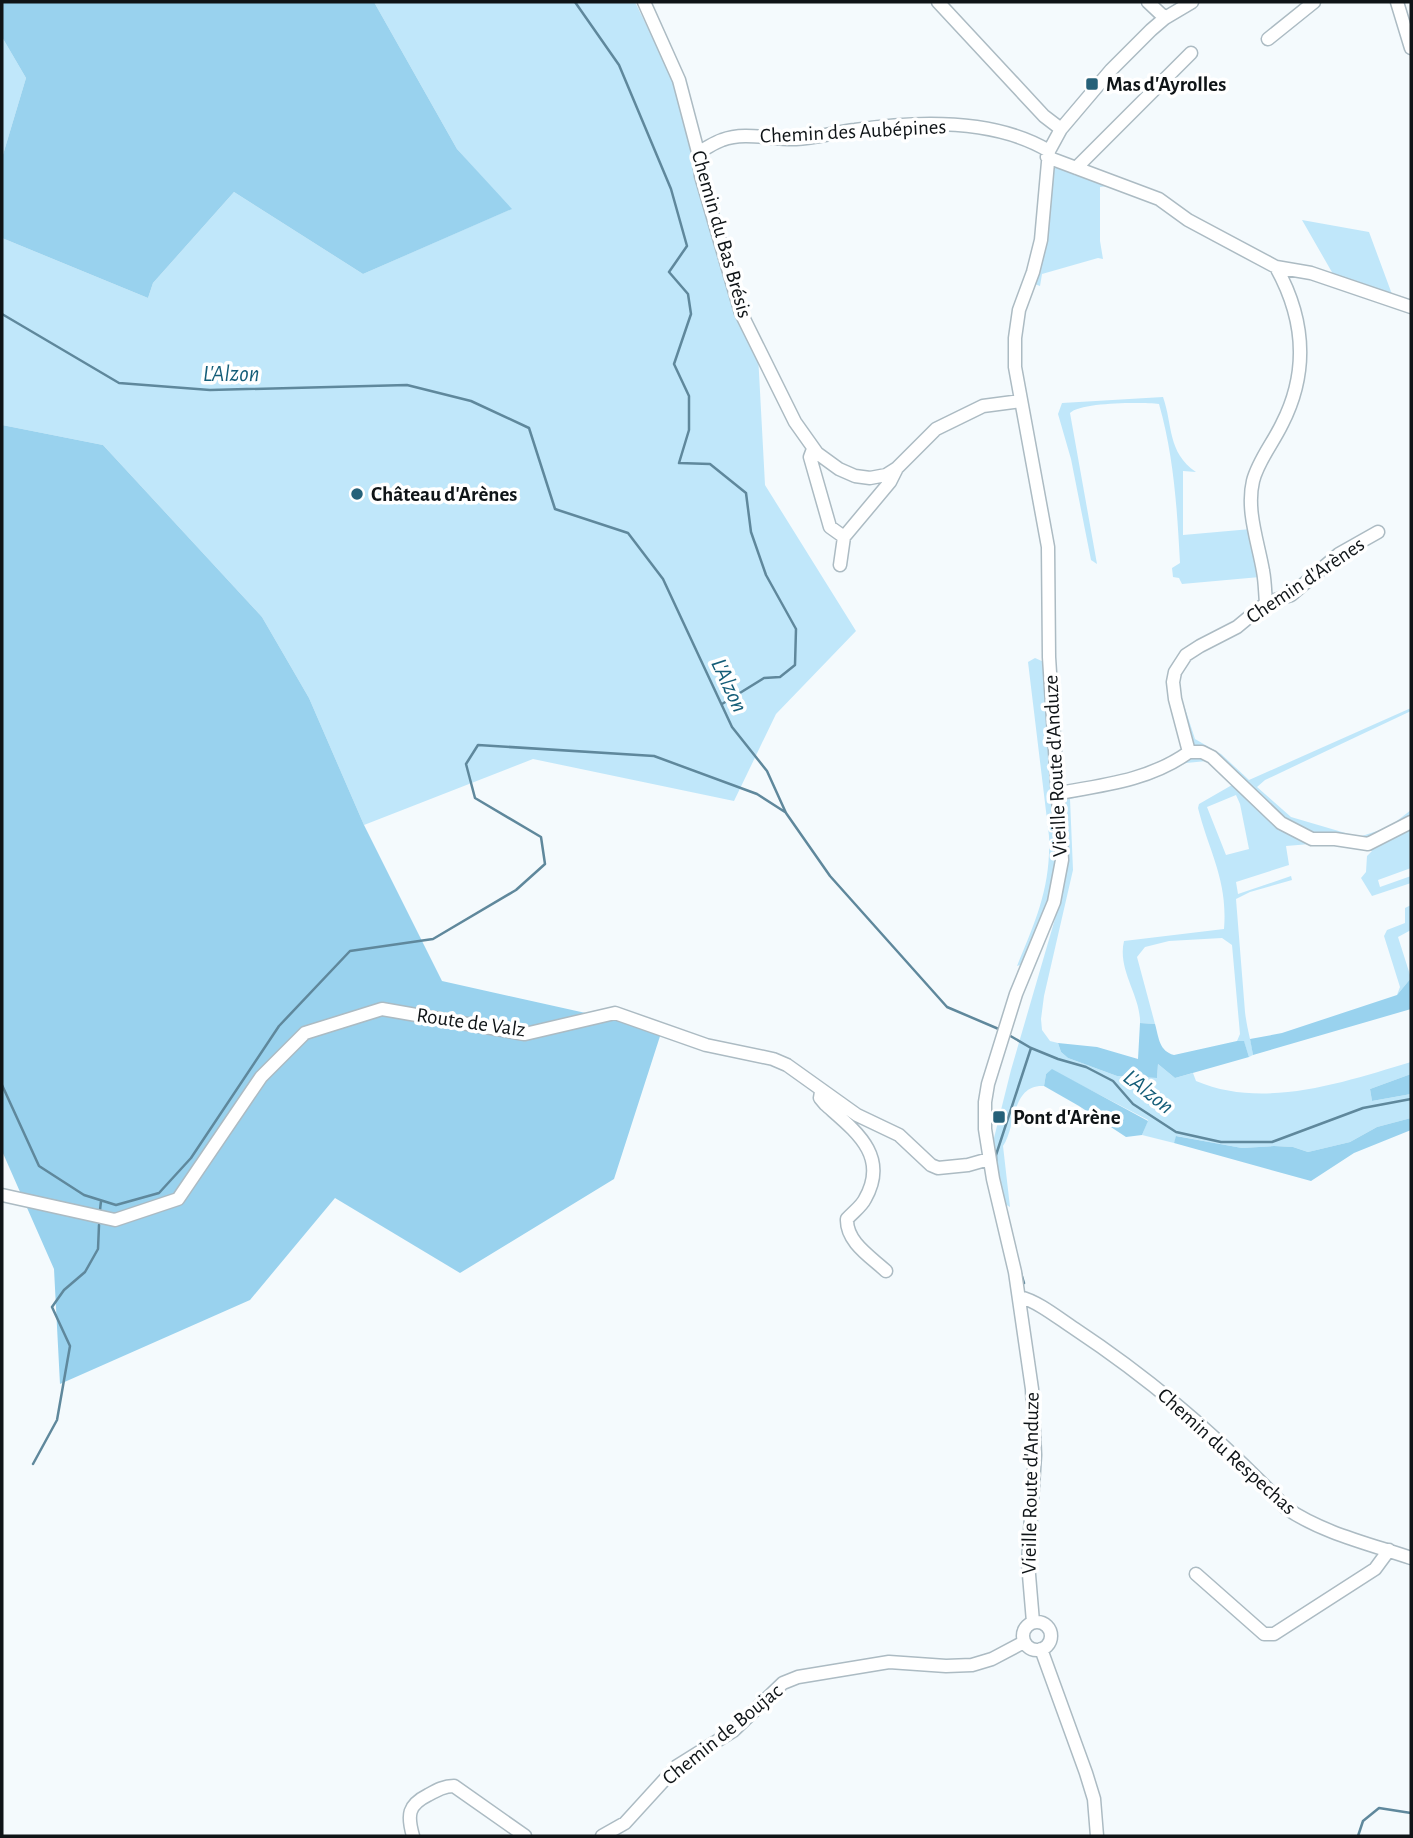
<svg xmlns="http://www.w3.org/2000/svg" width="1413" height="1838" viewBox="0 0 1413 1838" font-family="'Alegreya Sans',sans-serif">
  <rect width="100%" height="100%" fill="#f4fafd"/>
  <path fill="#c0e7fa" fill-rule="evenodd" d="M 374,2 L 635,2 L 675,83 L 758,354 L 765,485 L 856,631 L 776,714 L 734,801 L 533,759 L 364,825 L 309,698 L 262,617 L 103,445 L 2,425 L 2,238 L 148,298 L 153,283 L 234,192 L 363,274 L 511,209 L 457,149 Z
    M 2,37 L 26,78 L 2,158 Z
    M 1051,164 L 1138,195 L 1138,198 L 1136,195 L 1108,186 L 1100,187 L 1100,241 L 1103,259 L 1098,258 L 1042,274 L 1040,286 L 1032,283 Z
    M 1302,220 L 1369,232 L 1393,297 L 1333,274 Z
    M 1163,397 C 1173,425 1167,452 1196,472 L 1183,471 L 1183,535 L 1251,529 L 1260,577 L 1182,584 L 1179,578 L 1173,577 L 1172,568 L 1180,563 C 1177,508 1174,457 1159,404 C 1142,402 1081,402 1070,413 L 1097,564 L 1091,560 L 1071,459 L 1058,414 L 1062,403 Z
    M 1035,658 L 1044,662 L 1057,856 L 1047,903 L 1038,930 L 1020,965 L 1017,966 C 1036,920 1051,887 1049,836 L 1028,662 Z
    M 1180,693 L 1195,739 L 1221,754 L 1249,780 L 1411,708 L 1411,711 L 1265,780 L 1257,787 L 1291,817 L 1359,837 L 1389,827 L 1411,810 L 1411,868 L 1378,880 L 1380,887 L 1411,876 L 1411,883 L 1372,896 L 1361,878 L 1366,872 L 1367,856 L 1372,851 L 1334,842 L 1286,846 L 1289,865 L 1236,882 L 1238,894 L 1291,876 L 1292,880 L 1250,892 L 1236,899 L 1245,1012 C 1247,1029 1251,1040 1253,1055 L 1249,1057 L 1244,1042 L 1237,1041 L 1240,1034 L 1232,945 L 1222,938 L 1169,941 L 1145,947 L 1137,957 L 1155,1024 L 1140,1023 C 1141,996 1117,970 1124,941 L 1224,929 C 1228,880 1209,852 1198,808 L 1199,804 L 1232,785 L 1207,761 L 1186,763 L 1153,779 L 1070,799 L 1073,870 L 1044,996 L 1041,1019 L 1042,1030 L 1050,1041 L 1058,1043 L 1061,1052 L 1068,1058 L 1117,1076 L 1157,1078 L 1158,1064 L 1175,1078 L 1193,1073 L 1196,1081 C 1264,1110 1344,1082 1411,1062 L 1411,1074 L 1370,1089 L 1372,1101 L 1411,1094 L 1411,1118 L 1377,1127 L 1350,1142 L 1308,1152 L 1293,1147 L 1274,1146 L 1242,1148 L 1177,1136 L 1174,1143 L 1142,1135 L 1148,1120 L 1052,1070 L 1046,1074 L 1044,1086 C 1011,1084 1016,1128 1003,1146 L 1010,1207 L 1003,1203 L 991,1150 L 1011,1070 L 1059,905 L 1063,792 L 1115,783 L 1188,752 L 1174,696 ZM 1236,795 L 1240,804 L 1249,849 L 1226,855 L 1207,807 Z
    M 1411,905 L 1411,930 L 1398,937 L 1411,978 L 1397,995 L 1400,987 L 1384,936 L 1387,930 L 1405,923 L 1405,908 Z"/>
  <path fill="#99d2ee" d="M 2,2 L 374,2 L 457,149 L 512,209 L 363,274 L 234,192 L 153,283 L 148,298 L 2,238 L 2,158 L 26,78 L 2,37 Z
    M 2,425 L 103,445 L 262,617 L 309,698 L 364,825 L 442,981 L 662,1030 L 614,1179 L 460,1273 L 335,1198 L 250,1300 L 60,1384 L 54,1269 L 2,1151 Z
    M 1411,978 L 1411,1009 L 1253,1055 L 1250,1039 L 1282,1033 L 1397,995 Z
    M 1140,1023 L 1155,1024 C 1159,1038 1159,1051 1174,1055 L 1237,1041 L 1244,1041 L 1249,1057 L 1175,1078 L 1158,1064 L 1157,1078 L 1117,1076 L 1068,1058 L 1061,1052 L 1058,1043 L 1097,1047 L 1138,1059 Z
    M 1052,1069 L 1148,1121 L 1142,1135 L 1126,1137 L 1079,1106 L 1044,1086 L 1046,1074 Z
    M 1411,1074 L 1411,1094 L 1372,1101 L 1370,1089 Z
    M 1411,1118 L 1411,1130 L 1354,1153 L 1311,1181 L 1174,1143 L 1176,1136 L 1242,1148 L 1274,1146 L 1293,1147 L 1308,1152 L 1350,1142 L 1377,1127 Z"/>
  <g fill="none" stroke-linecap="round" stroke-linejoin="round">
    <path stroke="#5f889c" stroke-width="2.5" d="M 575,2 L 619,65 L 671,189 L 687,246 L 669,272 L 688,294 L 691,314 L 674,364 L 689,396 L 689,430 L 679,463 L 710,464 L 746,493 L 751,532 L 766,575 L 796,629 L 795,665 L 780,677 L 764,678 L 722,704
      M 2,314 L 119,383 L 210,390 L 407,385 L 471,401 L 529,428 L 555,509 L 628,533 L 663,579 L 732,727 L 767,771 L 786,813 L 830,876 L 947,1007 L 1001,1030
      M 1007,1034 L 1031,1048 L 1058,1059 L 1086,1067 L 1113,1081 L 1133,1104 L 1176,1132 L 1221,1142 L 1272,1142 L 1363,1108 L 1411,1099
      M 2,1085 L 39,1166 L 84,1195 L 116,1205 L 159,1193 L 191,1158 L 279,1026 L 350,951 L 433,939 L 516,890 L 545,864 L 541,837 L 475,798 L 466,764 L 478,745 L 654,756 L 757,794 L 785,812
      M 996,1161 L 996,1155 L 1031,1048
      M 100,1210 L 101,1201
      M 1021,1273 L 1024,1283
      M 33,1464 L 57,1420 L 70,1346 L 52,1307 L 64,1290 L 85,1272 L 98,1249 L 99,1225
      M 1358,1836 L 1363,1821 L 1379,1808 L 1411,1813"/>
    <defs>
      <path id="minor" d="M 644,2 L 679,80 L 698,152 L 701,176 L 741,313 L 795,422 L 817,453 L 839,469 L 855,476 L 870,478 L 886,475 L 897,468 L 936,429 L 983,406 L 1021,401
        M 938,2 L 1044,116 L 1061,129
        M 1148,2 L 1165,18
        M 1397,2 L 1411,48
        M 1268,39 L 1314,2
        M 698,152 C 706,149 713,143 722,140 C 745,131 772,140 796,139 C 816,138 836,132 855,130 C 917,121 994,118 1049,151
        M 1047,157 L 1159,199 L 1188,220 L 1276,267 L 1311,273 L 1411,307
        M 1076,168 L 1191,53
        M 813,449 L 810,457 L 830,527 L 844,537
        M 840,565 L 844,537 L 890,482 L 897,468
        M 1266,603 C 1265,592 1265,581 1263,571 C 1258,542 1246,510 1253,481 C 1258,461 1273,443 1282,424 C 1309,371 1305,319 1276,267
        M 1189,752 L 1202,752 L 1212,757 L 1281,823 L 1312,839 L 1335,839 L 1368,844 L 1411,822
        M 1059,793 C 1105,785 1150,780 1189,752 L 1175,699 L 1173,682 L 1175,672 L 1186,655 L 1200,646 L 1237,627 L 1266,603 L 1291,595 L 1339,554 L 1378,532
        M 821,1092 L 820,1098 L 825,1104 C 854,1130 890,1155 865,1199 C 861,1207 853,1212 847,1219 C 846,1242 871,1257 886,1271
        M 2,1195 L 115,1220 L 178,1199 L 261,1077 L 305,1033 L 382,1009 L 525,1034 L 615,1013 L 706,1045 L 773,1059 L 787,1065 L 857,1115 L 899,1135 L 931,1165 L 938,1168 L 968,1165 L 989,1159
        M 1020,1297 C 1039,1302 1058,1318 1075,1329 C 1152,1380 1222,1440 1286,1508 C 1322,1533 1370,1544 1411,1558
        M 1196,1574 L 1264,1634 L 1274,1634 L 1375,1569 L 1389,1550
        M 1033,1622 L 1028,1563 L 1035,1455 L 1032,1389 L 1015,1272 L 993,1179 L 985,1129 L 985,1102 L 988,1084 L 1016,994 L 1054,902 L 1062,860 L 1049,657 L 1048,547 L 1015,367 L 1015,338 L 1019,310 L 1033,272 L 1041,240 L 1049,151 L 1061,129 L 1111,70 L 1151,30 L 1165,18 L 1192,2
        M1023 1636a14 14 0 1 1 28 0a14 14 0 1 1-28 0Z
        M 1041,1649 L 1086,1773 L 1094,1799 L 1097,1836
        M 413,1836 C 407,1815 408,1805 428,1795 C 437,1790 444,1786 454,1786 L 525,1836
        M 602,1836 L 625,1823 L 677,1766 L 733,1731 L 783,1683 L 798,1677 L 889,1662 L 946,1666 L 972,1665 L 992,1659 L 1024,1642"/>
    </defs>
    <use href="#minor" stroke="#acbbc3" stroke-width="15"/>
    <use href="#minor" stroke="#fff" stroke-width="12"/>
  </g>
  <g fill="#266179" stroke="#fff" stroke-width="2.5">
    <rect x="1085" y="77" width="14" height="14" rx="3.5"/>
    <circle cx="357" cy="494" r="7"/>
    <rect x="992" y="1110" width="14" height="14" rx="3.5"/>
  </g>
  <g text-anchor="middle" stroke-width="7" stroke-linejoin="round" paint-order="stroke">
    <g font-size="21" font-weight="bold" fill="#0f1417" stroke="#fff" text-anchor="start">
      <text x="1106" y="91">Mas d'Ayrolles</text>
      <text x="371" y="501">Château d'Arènes</text>
      <text x="1013" y="1124">Pont d'Arène</text>
    </g>
    <g font-size="21" fill="#0f1417" stroke="#fff">
      <text transform="translate(853 131) rotate(-3)" y="7">Chemin des Aubépines</text>
      <text transform="translate(722 234) rotate(74)" y="7">Chemin du Bas Brésis</text>
      <text transform="translate(1305 580) rotate(-34)" y="7">Chemin d'Arènes</text>
      <text transform="translate(1055 766) rotate(-93)" y="7">Vieille Route d'Anduze</text>
      <text transform="translate(471 1022) rotate(8)" y="7">Route de Valz</text>
      <text transform="translate(1227 1451) rotate(42)" y="7">Chemin du Respechas</text>
      <text transform="translate(1030 1483) rotate(-89)" y="7">Vieille Route d'Anduze</text>
      <text transform="translate(722 1734) rotate(-39)" y="7">Chemin de Boujac</text>
    </g>
    <g font-size="23" font-style="italic" fill="#145d78" stroke="#fff">
      <text x="231" y="381">L'Alzon</text>
      <text transform="translate(730 685) rotate(65)" y="8">L'Alzon</text>
      <text transform="translate(1149 1091) rotate(38)" y="8">L'Alzon</text>
    </g>
  </g>
  <rect width="1413" height="1838" fill="none" stroke="#0f1417" stroke-width="7"/>
</svg>
